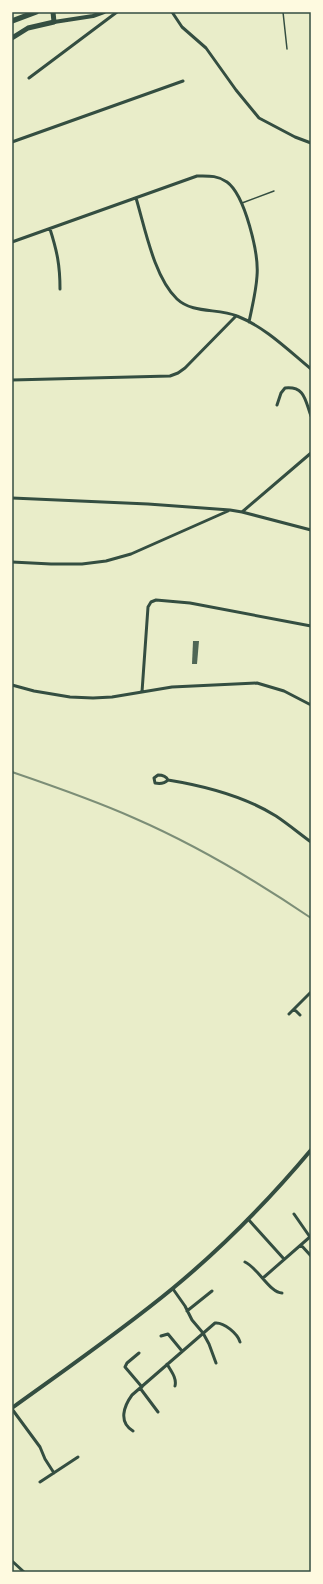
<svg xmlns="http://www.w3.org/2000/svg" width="323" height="1584" viewBox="0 0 323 1584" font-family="'Source Sans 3',sans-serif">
  <rect width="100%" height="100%" fill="#e9edc9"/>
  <path fill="#4f6655" d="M 193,641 L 199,641 L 197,664 L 192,664 Z"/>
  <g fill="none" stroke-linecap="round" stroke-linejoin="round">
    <path stroke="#344e41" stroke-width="1.5" d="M 283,12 L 287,49
      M 242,203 L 274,191"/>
    <path stroke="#344e41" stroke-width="3" d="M 172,12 L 182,27 L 206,48 L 236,90 L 259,118 L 295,137 L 311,143
      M 29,78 L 117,12
      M 12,142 L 183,81
      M 136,198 C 145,228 154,277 177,299 C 193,314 218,308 237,316 C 265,327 288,350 311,369
      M 50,229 C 57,251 60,265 60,289
      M 12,242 L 197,176 C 208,176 217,175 227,182 C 245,195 259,254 257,276 C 256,292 252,307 249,322
      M 12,380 L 170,376 L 178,373 L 185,368 L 236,316
      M 277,405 L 281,393 L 285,388 C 305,386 305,400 311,416
      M 12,498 L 148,504 L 230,510 L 242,512 L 311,530
      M 242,512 L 311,453
      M 12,562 L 51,564 L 82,564 L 106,561 L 131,554 L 228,511
      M 12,685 L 34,691 L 70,697 L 93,698 L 112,697 L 172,687 L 257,683 L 284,691 L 311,705
      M 142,692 L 148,607 L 151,602 L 156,600 L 190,603 L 311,626
      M 168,780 C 164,784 160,784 155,783 L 154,778 L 158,775 C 162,775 166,776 168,780 C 205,786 244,796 276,816 C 288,824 300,834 311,842
      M 294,1009 L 300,1015
      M 289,1014 L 311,992
      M 294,1214 L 310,1237
      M 248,1219 L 284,1259
      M 301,1245 L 311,1256
      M 245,1262 C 258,1268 270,1293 282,1293
      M 263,1278 L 311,1236
      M 173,1289 L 185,1306 L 192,1320 L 203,1333 L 209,1344 L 216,1363
      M 187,1311 L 212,1291
      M 161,1336 L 168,1334 L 182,1351
      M 139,1353 L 127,1363 L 125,1367 L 142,1387
      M 167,1364 C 171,1371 177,1378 175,1386
      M 140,1388 L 158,1412
      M 12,1409 L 40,1447 L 45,1459 L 54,1473
      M 133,1431 C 118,1422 124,1406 132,1395 L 215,1323 C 224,1322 238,1334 240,1342
      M 40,1482 L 78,1457
      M 12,1561 L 24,1572"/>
    <path stroke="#344e41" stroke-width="4" d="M 54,22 L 93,16 L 104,12
      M 12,1408 C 66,1369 121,1331 172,1289 C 223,1247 269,1200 311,1150"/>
    <path stroke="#344e41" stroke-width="5" d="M 12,38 L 28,28 L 54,22 L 53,12"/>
    <path stroke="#344e41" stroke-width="5.5" d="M 12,21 L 36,12"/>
    <path stroke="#7c8e77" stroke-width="2" d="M 12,772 C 53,786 94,800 134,818 C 196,845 255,880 311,918"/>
  </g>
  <rect width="323" height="1584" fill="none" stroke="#fefae0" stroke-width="26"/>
  <rect x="13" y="13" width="297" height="1558" fill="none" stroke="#344e41" stroke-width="1.5"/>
</svg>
